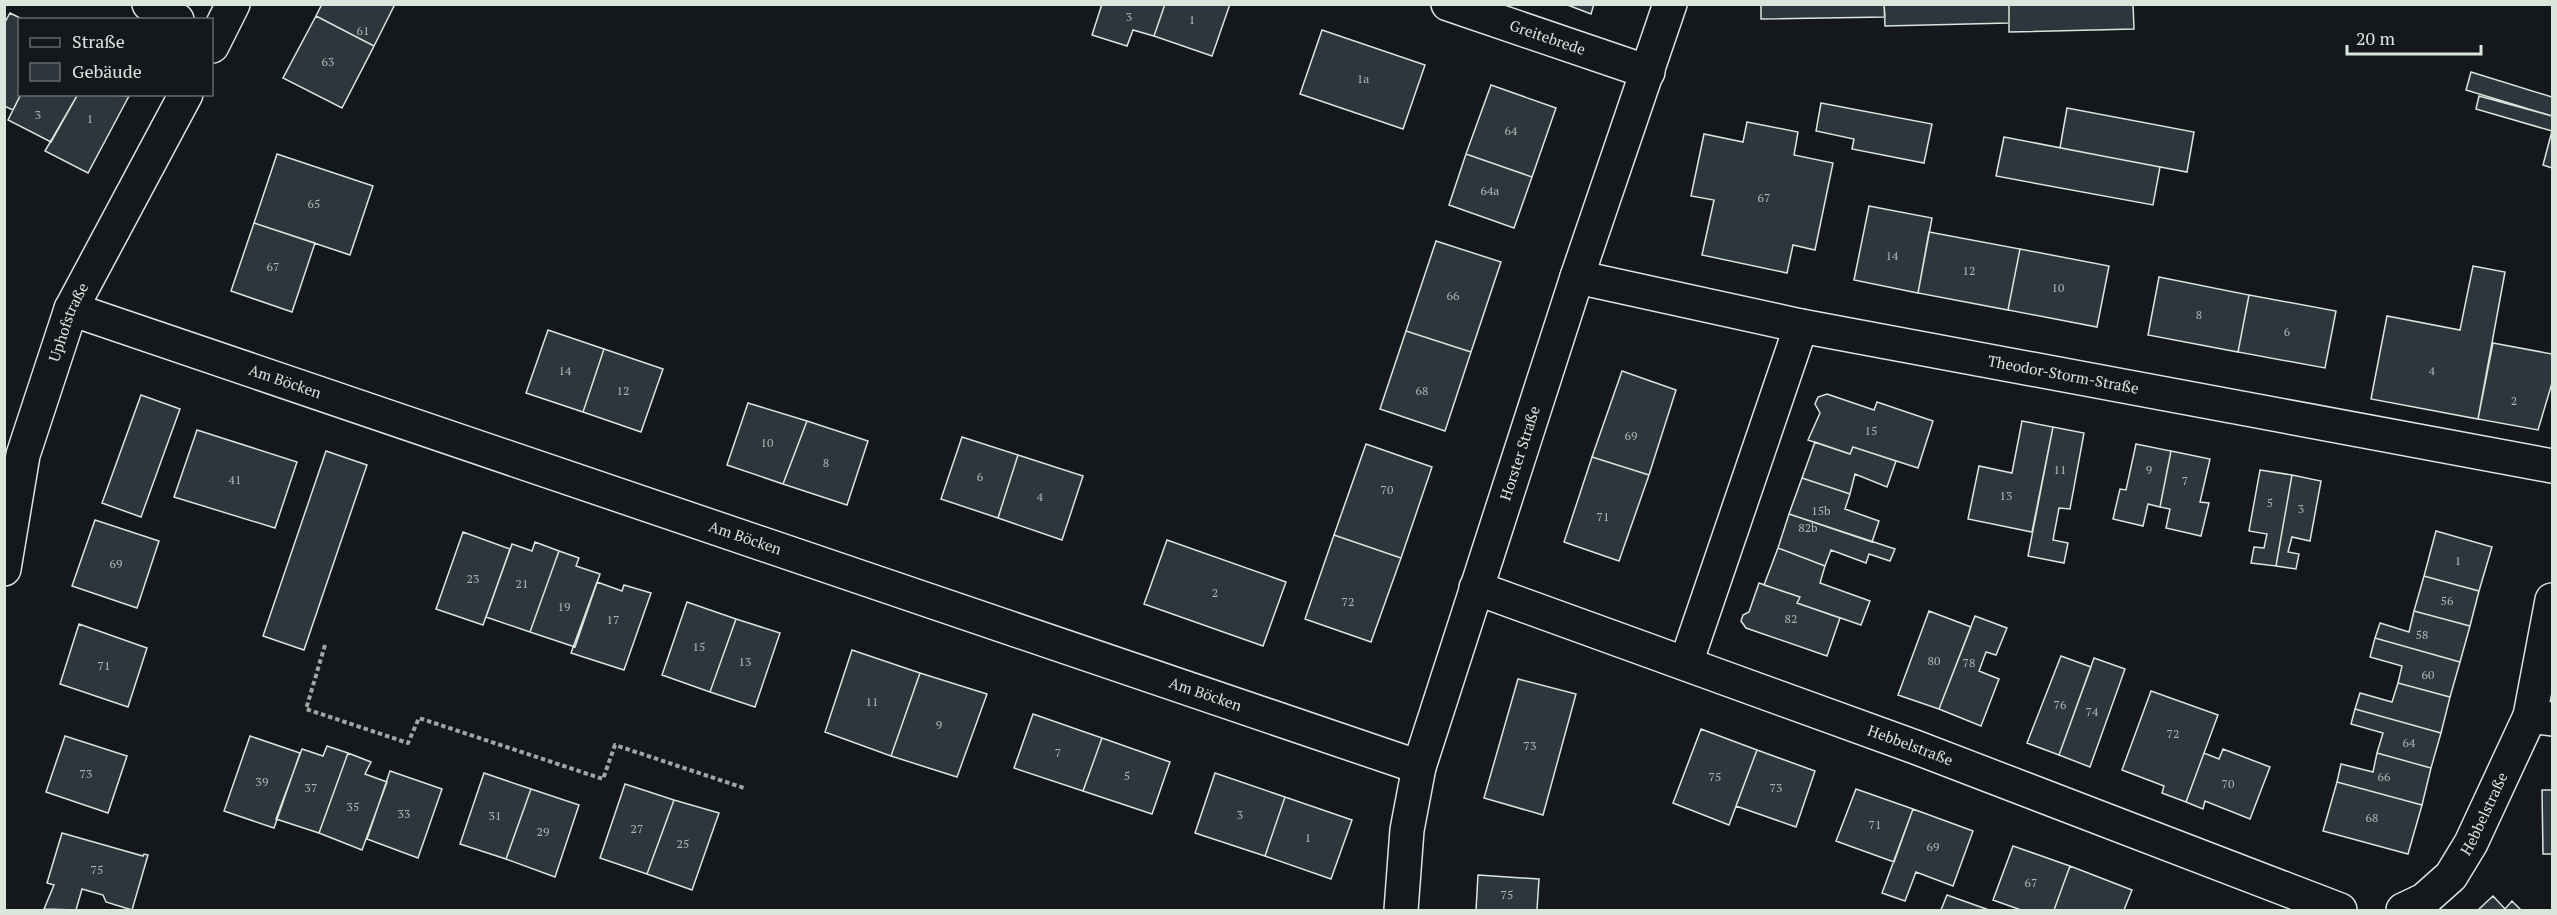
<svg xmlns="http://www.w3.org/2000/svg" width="2557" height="915" viewBox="0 0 2557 915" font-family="'PT Serif',serif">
  <rect width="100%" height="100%" fill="#14181c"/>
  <path fill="#2c363c" stroke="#d8e6dc" stroke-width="1.5" d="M 322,4 L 395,4 L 374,46 L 316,16 Z
    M 1102,4 L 1165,4 L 1154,36 L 1133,30 L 1127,46 L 1092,35 Z
    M 1165,4 L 1230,4 L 1212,56 L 1154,36 Z
    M 1565,4 L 1594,4 L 1591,14 Z
    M 1761,4 L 1884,4 L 1885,17 L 1761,19 Z
    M 1884,4 L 2009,4 L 2009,23 L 1885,26 Z
    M 2009,4 L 2133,4 L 2134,29 L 2009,32 Z
    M 10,13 L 24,20 L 20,20 L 21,94 L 13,110 L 4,106 L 4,24 Z
    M 316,16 L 374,46 L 342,108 L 283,78 Z
    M 1322,30 L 1425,65 L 1403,129 L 1300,94 Z
    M 2471,72 L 2552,97 L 2552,116 L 2466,90 Z
    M 1491,85 L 1556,108 L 1532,177 L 1466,154 Z
    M 21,94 L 78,94 L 51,142 L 8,120 Z
    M 78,94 L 129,96 L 88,173 L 45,151 Z
    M 2479,96 L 2552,116 L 2552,131 L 2476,109 Z
    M 1821,103 L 1932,124 L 1924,163 L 1852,149 L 1854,139 L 1816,131 Z
    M 2067,108 L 2194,132 L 2187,172 L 2060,148 Z
    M 1747,122 L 1798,132 L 1794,155 L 1833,163 L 1815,250 L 1793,245 L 1787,273 L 1702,255 L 1714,200 L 1691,196 L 1704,134 L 1743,142 Z
    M 2552,131 L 2552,168 L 2543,165 Z
    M 2004,137 L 2160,167 L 2153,205 L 1996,176 Z
    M 277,154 L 373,186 L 350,255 L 254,223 Z
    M 1466,154 L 1532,177 L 1514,228 L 1449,205 Z
    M 1869,206 L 1932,218 L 1918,293 L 1854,280 Z
    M 254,223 L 315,243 L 292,312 L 231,291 Z
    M 1929,232 L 2020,249 L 2008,310 L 1918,293 Z
    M 1436,241 L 1501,262 L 1471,352 L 1406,331 Z
    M 2020,249 L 2109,266 L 2097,327 L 2008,310 Z
    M 2473,266 L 2505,272 L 2478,419 L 2371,399 L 2387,316 L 2460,330 Z
    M 2159,277 L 2249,295 L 2238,352 L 2148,335 Z
    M 2249,295 L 2336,311 L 2325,368 L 2238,352 Z
    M 548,330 L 604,349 L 583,412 L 526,393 Z
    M 1406,331 L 1471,352 L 1445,431 L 1380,409 Z
    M 2493,343 L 2552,354 L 2552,383 L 2538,430 L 2478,419 Z
    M 604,349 L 663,369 L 641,432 L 583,412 Z
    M 1622,371 L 1676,390 L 1649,475 L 1592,457 Z
    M 1827,394 L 1874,410 L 1877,402 L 1933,421 L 1918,468 L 1853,447 L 1850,454 L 1808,440 L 1820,413 L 1815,404 L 1818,397 Z
    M 141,395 L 180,409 L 141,517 L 102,503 Z
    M 748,403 L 807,421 L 783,484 L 727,465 Z
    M 807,421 L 868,441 L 847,505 L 783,484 Z
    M 2022,421 L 2053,427 L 2032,532 L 1968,519 L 1979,466 L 2012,473 Z
    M 2053,427 L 2084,433 L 2070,509 L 2059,508 L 2053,540 L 2068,543 L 2064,563 L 2028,556 Z
    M 197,430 L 297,462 L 275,528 L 174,497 Z
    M 962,437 L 1018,455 L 998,518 L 941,499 Z
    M 1815,442 L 1850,454 L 1853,447 L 1896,461 L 1887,487 L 1855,474 L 1850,494 L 1802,478 Z
    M 1366,444 L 1432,467 L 1401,558 L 1334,535 Z
    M 2136,444 L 2171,451 L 2160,507 L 2148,504 L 2143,526 L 2113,519 L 2120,489 L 2126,490 Z
    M 326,451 L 367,465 L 304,650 L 263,636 Z
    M 2171,451 L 2210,459 L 2200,502 L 2209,503 L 2201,536 L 2166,528 L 2170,509 L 2160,507 Z
    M 1018,455 L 1083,476 L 1062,540 L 998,518 Z
    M 1592,457 L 1649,475 L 1619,561 L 1564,542 Z
    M 2260,470 L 2292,475 L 2276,566 L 2251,563 L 2254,547 L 2264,548 L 2267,534 L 2249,531 Z
    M 2292,475 L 2321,481 L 2310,541 L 2292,537 L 2288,552 L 2299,554 L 2296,569 L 2276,566 Z
    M 1802,478 L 1850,494 L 1845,509 L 1879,521 L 1872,542 L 1789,514 Z
    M 1789,514 L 1895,549 L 1890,561 L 1869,554 L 1866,563 L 1831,550 L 1825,566 L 1778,548 Z
    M 95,520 L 159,541 L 137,608 L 72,586 Z
    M 2436,531 L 2492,547 L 2479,591 L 2424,576 Z
    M 463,532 L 510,549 L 483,625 L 436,609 Z
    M 1334,535 L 1401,558 L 1371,642 L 1305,619 Z
    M 1167,540 L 1286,582 L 1263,646 L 1144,604 Z
    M 535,542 L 559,551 L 530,632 L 486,617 L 512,544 L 532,551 Z
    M 1778,548 L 1825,566 L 1820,583 L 1870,601 L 1861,625 L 1797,603 L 1800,597 L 1764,585 Z
    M 559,551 L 579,558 L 576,566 L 600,574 L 575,647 L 530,632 Z
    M 2424,576 L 2479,591 L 2470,626 L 2414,611 Z
    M 597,582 L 622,591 L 624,585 L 651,593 L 624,670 L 571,653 Z
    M 1759,583 L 1800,597 L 1797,603 L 1840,618 L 1827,656 L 1746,628 L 1741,621 L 1743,615 L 1749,612 Z
    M 687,602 L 736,619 L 710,692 L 662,675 Z
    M 1929,611 L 1971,627 L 1939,709 L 1898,695 Z
    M 2414,611 L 2470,626 L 2460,662 L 2375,638 L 2380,623 L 2409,632 Z
    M 1975,616 L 2007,628 L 1996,655 L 1986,652 L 1979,671 L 1999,679 L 1981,726 L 1939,709 Z
    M 736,619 L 780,633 L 755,707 L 710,692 Z
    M 79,624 L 147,648 L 128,707 L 60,684 Z
    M 2375,638 L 2460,662 L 2450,697 L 2398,683 L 2402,666 L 2370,657 Z
    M 852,650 L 920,673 L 891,756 L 825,732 Z
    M 2061,656 L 2091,667 L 2059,755 L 2027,743 Z
    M 2094,658 L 2125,669 L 2090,767 L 2059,755 Z
    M 920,673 L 987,694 L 957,777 L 891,756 Z
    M 1518,679 L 1576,694 L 1543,815 L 1484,798 Z
    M 2398,683 L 2450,697 L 2441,733 L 2355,709 L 2360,693 L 2392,702 Z
    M 2151,691 L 2218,715 L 2186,802 L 2162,793 L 2164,786 L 2122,770 Z
    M 2355,709 L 2441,733 L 2431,768 L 2377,753 L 2383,733 L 2351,724 Z
    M 1033,714 L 1102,738 L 1083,791 L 1014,768 Z
    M 1701,729 L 1757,750 L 1729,825 L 1673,803 Z
    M 65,736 L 127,756 L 108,813 L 46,792 Z
    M 250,736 L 300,753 L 274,828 L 224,811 Z
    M 1102,738 L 1170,762 L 1152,814 L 1083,791 Z
    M 327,746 L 348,753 L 319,833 L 276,819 L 302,749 L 323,756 Z
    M 2223,749 L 2270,767 L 2250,819 L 2205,801 L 2203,809 L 2186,802 L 2204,753 L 2219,759 Z
    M 1757,750 L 1815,771 L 1796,827 L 1736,806 Z
    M 348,753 L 371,762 L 365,774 L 387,782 L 362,850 L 319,833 Z
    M 2377,753 L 2431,768 L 2422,805 L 2337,782 L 2341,764 L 2373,772 Z
    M 390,771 L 442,789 L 418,858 L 367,839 Z
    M 484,773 L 531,789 L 506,859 L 460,844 Z
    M 1215,773 L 1285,797 L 1265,856 L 1195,833 Z
    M 2337,782 L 2422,805 L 2408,854 L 2323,831 Z
    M 625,784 L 674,800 L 647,874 L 600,858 Z
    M 531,789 L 579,805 L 555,877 L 506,859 Z
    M 1856,789 L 1913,809 L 1894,862 L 1836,841 Z
    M 2542,790 L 2552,790 L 2552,854 L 2543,854 Z
    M 1285,797 L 1352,820 L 1331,879 L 1265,856 Z
    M 674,800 L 719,813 L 692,890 L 647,874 Z
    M 1913,809 L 1973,831 L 1953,886 L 1916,872 L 1905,901 L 1882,893 Z
    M 62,833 L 143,856 L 144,854 L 148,855 L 132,910 L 106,902 L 103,895 L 82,889 L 76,910 L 44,909 L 54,885 L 47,883 Z
    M 2013,846 L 2070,866 L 2054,910 L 2021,910 L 1993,900 Z
    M 2070,866 L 2132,890 L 2124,910 L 2054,910 Z
    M 1478,875 L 1539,879 L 1537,910 L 1476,910 Z
    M 1947,895 L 1989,910 L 1941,910 Z
    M 2493,896 L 2505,909 L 2512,901 L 2521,910 L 2478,910 Z"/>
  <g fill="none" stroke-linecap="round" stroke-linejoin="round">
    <defs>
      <g id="street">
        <path d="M 149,4 L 177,20"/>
        <path id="s1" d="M 1448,4 L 1648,72"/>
        <path d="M 212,46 L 233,4"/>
        <path id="s2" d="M 1577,277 L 1801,326 L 2552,466"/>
        <path id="s3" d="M 71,309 L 1419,767"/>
        <path id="s4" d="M 4,569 L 23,455 L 71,309 L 186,94"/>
        <path id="s5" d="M 1476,588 L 1915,747 L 2340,910"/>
        <path d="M 1686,663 L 1801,326"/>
        <path d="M 2530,716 L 2552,600"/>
        <path id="s6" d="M 2403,910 L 2424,900 L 2451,876 L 2471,843 L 2530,716 L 2552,719"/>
      </g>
      <g id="secondary">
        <path id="s7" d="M 1401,910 L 1407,830 L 1419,767 L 1577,277 L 1670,4"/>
      </g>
    </defs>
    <use href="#street" stroke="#d8e6dc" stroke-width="36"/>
    <use href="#secondary" stroke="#d8e6dc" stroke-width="36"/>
    <path stroke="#9da8a2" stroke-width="4" stroke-dasharray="4.5 3" stroke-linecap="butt" d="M 325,645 L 306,709 L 408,743 L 419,718 L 603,779 L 615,745 L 744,788"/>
    <use href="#street" stroke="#14181c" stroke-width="33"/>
    <use href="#secondary" stroke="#14181c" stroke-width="33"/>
  </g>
  <g text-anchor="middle" stroke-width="4.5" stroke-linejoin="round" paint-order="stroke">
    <g font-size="12" fill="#adbab4">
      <text x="1129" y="21">3</text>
      <text x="1192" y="24">1</text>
      <text x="363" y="35">61</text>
      <text x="328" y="66">63</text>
      <text x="1363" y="83">1a</text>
      <text x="38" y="119">3</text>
      <text x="90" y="123">1</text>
      <text x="1511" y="135">64</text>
      <text x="1490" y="195">64a</text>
      <text x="1764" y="202">67</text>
      <text x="314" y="208">65</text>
      <text x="1892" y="260">14</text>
      <text x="273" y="271">67</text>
      <text x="1969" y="275">12</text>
      <text x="2058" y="292">10</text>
      <text x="1453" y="300">66</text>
      <text x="2199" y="319">8</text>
      <text x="2287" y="336">6</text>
      <text x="565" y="375">14</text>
      <text x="2432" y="375">4</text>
      <text x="623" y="395">12</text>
      <text x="1422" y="395">68</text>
      <text x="2514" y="405">2</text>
      <text x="1871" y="435">15</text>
      <text x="1631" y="440">69</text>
      <text x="767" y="447">10</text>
      <text x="826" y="467">8</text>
      <text x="2060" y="474">11</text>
      <text x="2149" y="474">9</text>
      <text x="980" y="481">6</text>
      <text x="235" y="484">41</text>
      <text x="2185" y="485">7</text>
      <text x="1387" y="494">70</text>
      <text x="2006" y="500">13</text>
      <text x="1040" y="501">4</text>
      <text x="2270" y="507">5</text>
      <text x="2301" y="513">3</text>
      <text x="1821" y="515">15b</text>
      <text x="1603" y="521">71</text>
      <text x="1808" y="532">82b</text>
      <text x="2458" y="565">1</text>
      <text x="116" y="568">69</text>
      <text x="473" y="583">23</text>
      <text x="522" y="588">21</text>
      <text x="1215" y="597">2</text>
      <text x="2447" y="605">56</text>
      <text x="1348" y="606">72</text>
      <text x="564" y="611">19</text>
      <text x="1791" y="623">82</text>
      <text x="613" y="624">17</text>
      <text x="2422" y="639">58</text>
      <text x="699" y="651">15</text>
      <text x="1934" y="665">80</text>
      <text x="745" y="666">13</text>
      <text x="1969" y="667">78</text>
      <text x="104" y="670">71</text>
      <text x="2428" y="679">60</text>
      <text x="872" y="706">11</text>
      <text x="2060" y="709">76</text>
      <text x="2092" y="716">74</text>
      <text x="939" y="729">9</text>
      <text x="2173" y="738">72</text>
      <text x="2409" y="747">64</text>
      <text x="1530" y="750">73</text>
      <text x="1058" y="757">7</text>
      <text x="86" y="778">73</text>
      <text x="1127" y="780">5</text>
      <text x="1715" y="781">75</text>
      <text x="2384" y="781">66</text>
      <text x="262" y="786">39</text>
      <text x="2228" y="788">70</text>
      <text x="311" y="792">37</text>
      <text x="1776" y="792">73</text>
      <text x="353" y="811">35</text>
      <text x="404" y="818">33</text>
      <text x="1240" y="819">3</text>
      <text x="495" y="820">31</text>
      <text x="2372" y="822">68</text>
      <text x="1875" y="829">71</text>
      <text x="637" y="833">27</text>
      <text x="543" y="836">29</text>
      <text x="1308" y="842">1</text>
      <text x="683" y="848">25</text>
      <text x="1933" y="851">69</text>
      <text x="97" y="874">75</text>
      <text x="2031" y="887">67</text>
      <text x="1507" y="899">75</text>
    </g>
    <g font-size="15" fill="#d8e6dc" stroke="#14181c">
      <text dy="5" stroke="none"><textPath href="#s1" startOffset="105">Greitebrede</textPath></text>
      <text dy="5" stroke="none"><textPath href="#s4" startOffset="256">Uphofstraße</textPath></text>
      <text dy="5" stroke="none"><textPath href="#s2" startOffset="496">Theodor-Storm-Straße</textPath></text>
      <text dy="5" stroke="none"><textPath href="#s3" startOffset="226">Am Böcken</textPath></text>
      <text dy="5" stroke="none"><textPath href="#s7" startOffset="474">Horster Straße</textPath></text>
      <text dy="5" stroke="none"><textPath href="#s3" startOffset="712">Am Böcken</textPath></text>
      <text dy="5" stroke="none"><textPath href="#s3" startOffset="1198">Am Böcken</textPath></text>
      <text dy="5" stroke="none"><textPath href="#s5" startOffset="462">Hebbelstraße</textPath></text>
      <text dy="5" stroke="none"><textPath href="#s6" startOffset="130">Hebbelstraße</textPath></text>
    </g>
  </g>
  <rect width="2557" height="915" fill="none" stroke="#d8e6dc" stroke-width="12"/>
  <rect x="18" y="18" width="195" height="78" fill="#14181c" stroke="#626a69" stroke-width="1.5"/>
  <rect x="30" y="38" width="30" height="9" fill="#14181c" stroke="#626a69" stroke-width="1.5"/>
  <text x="72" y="48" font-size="18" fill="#d8e6dc">Straße</text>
  <rect x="30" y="63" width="30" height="18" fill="#2c363c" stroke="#626a69" stroke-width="1.5"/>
  <text x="72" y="78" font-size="18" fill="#d8e6dc">Gebäude</text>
  <path d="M2347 45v9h134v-9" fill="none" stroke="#d8e6dc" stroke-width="3"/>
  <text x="2356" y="45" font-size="18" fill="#d8e6dc" stroke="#14181c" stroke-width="4.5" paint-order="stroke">20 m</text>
</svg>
